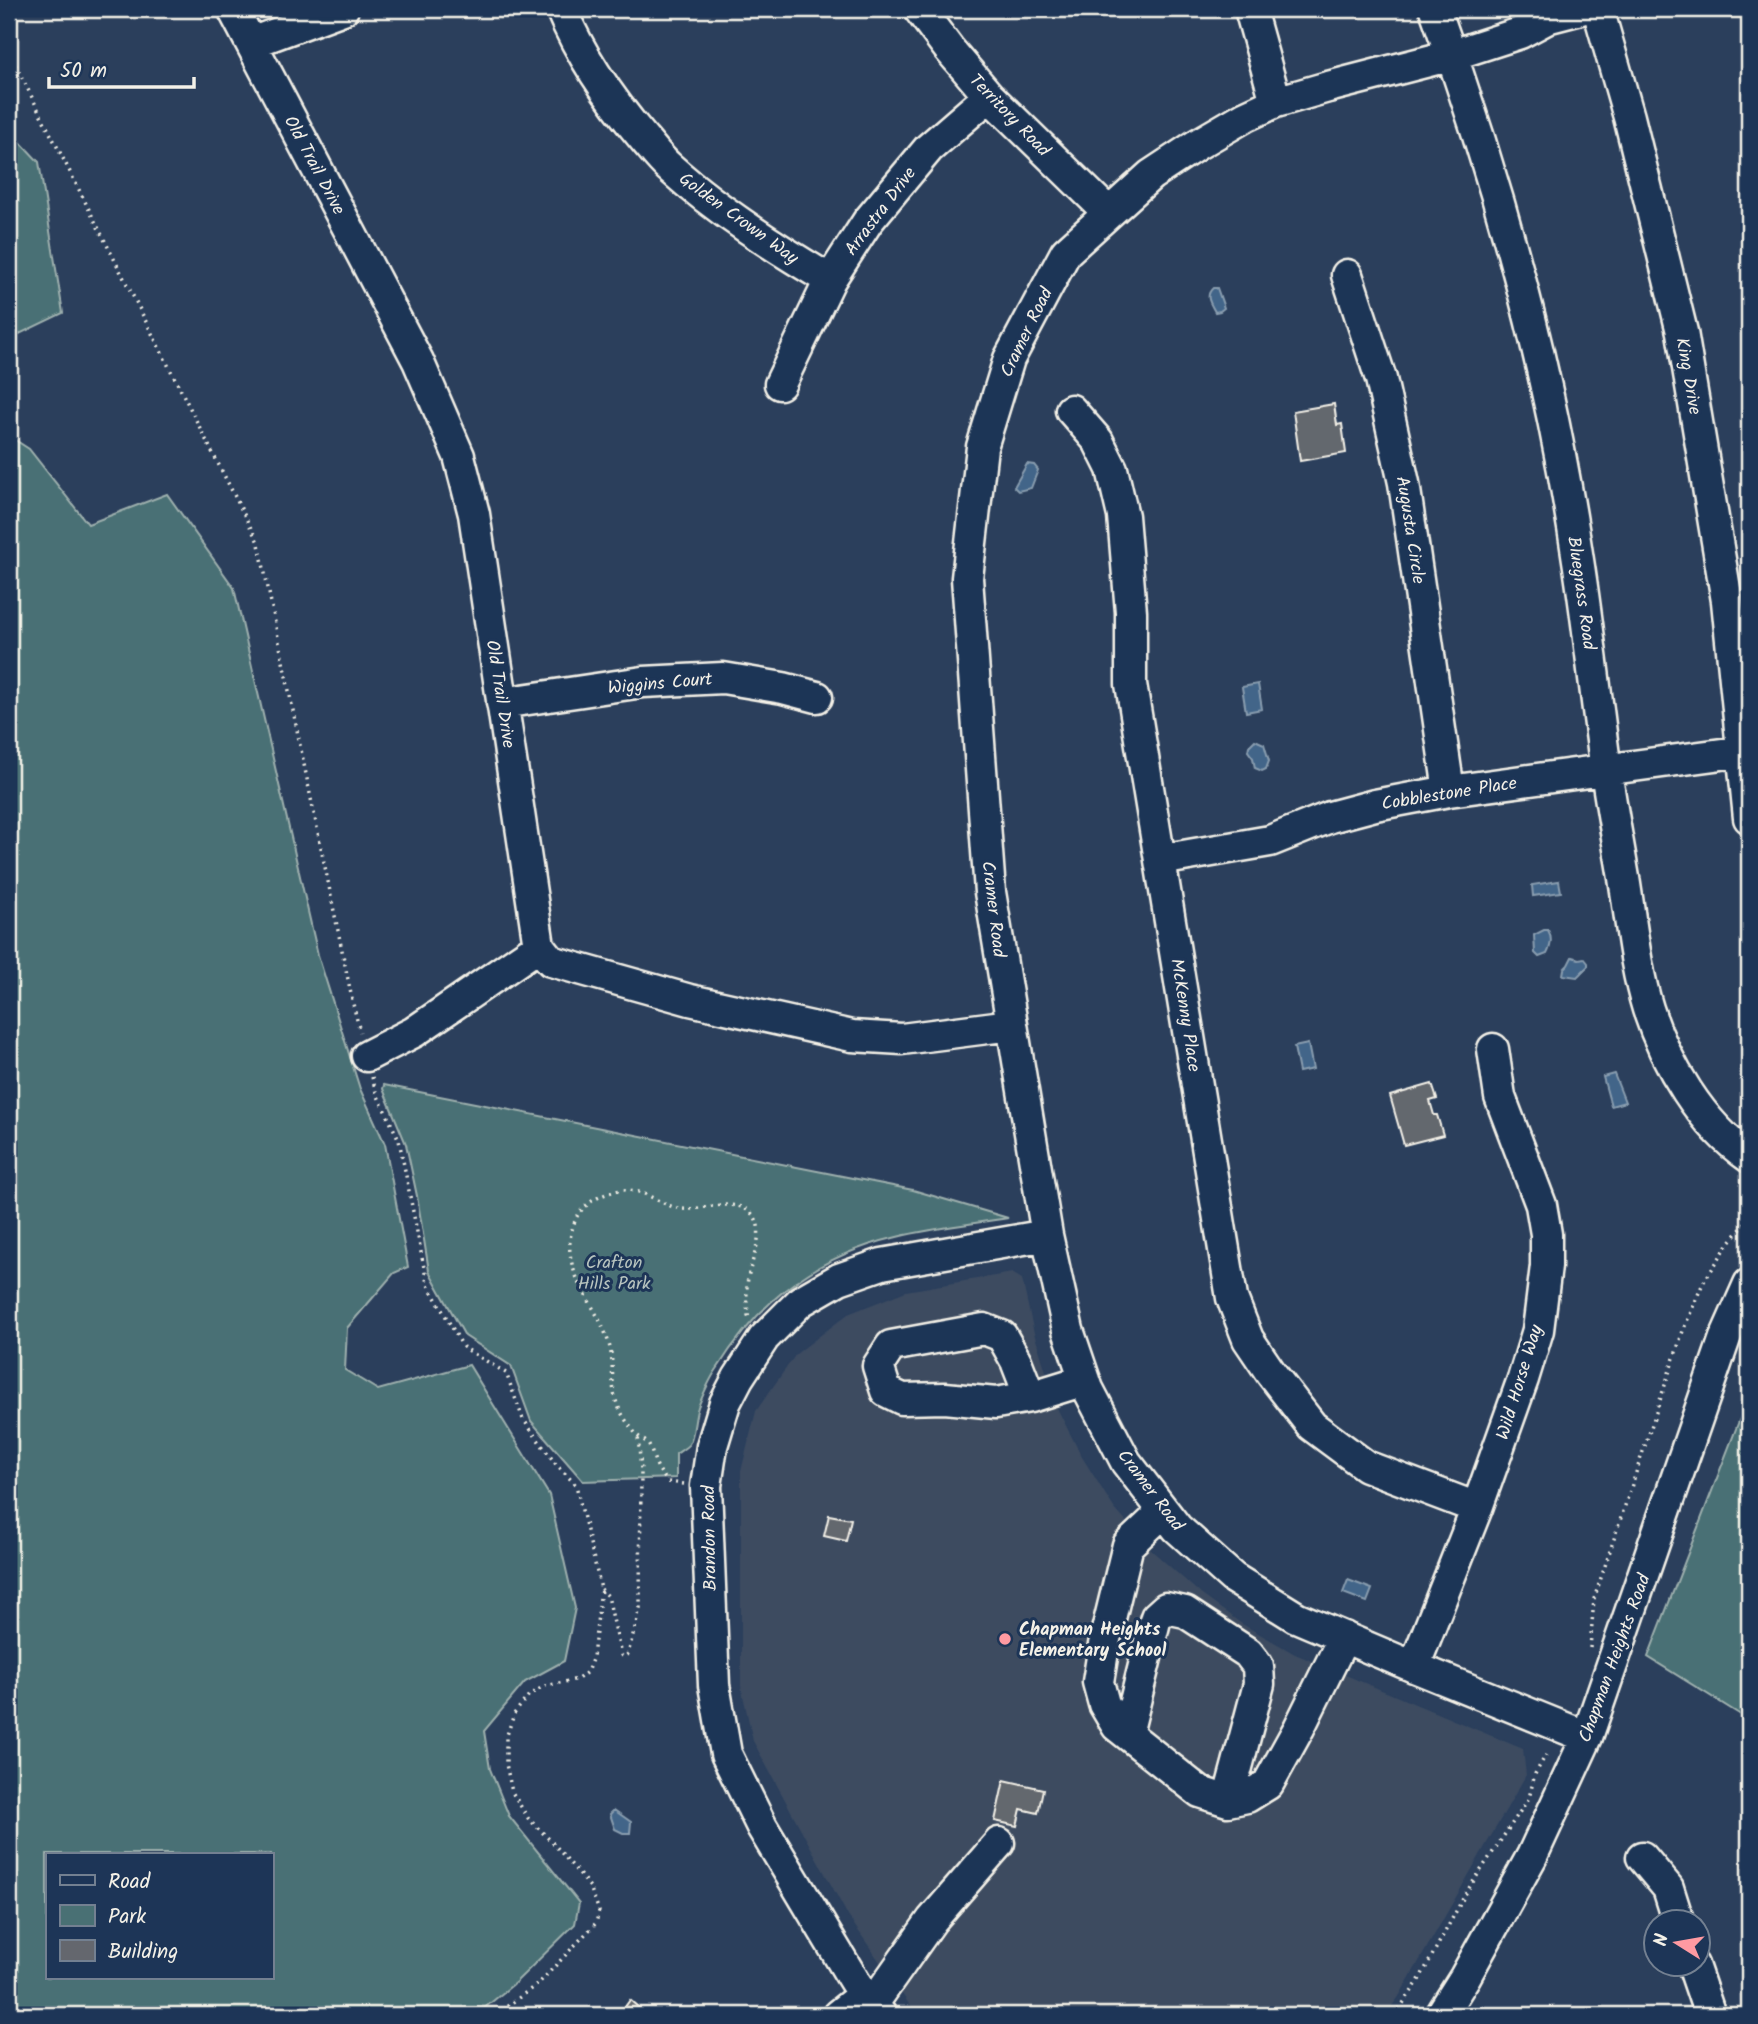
<svg xmlns="http://www.w3.org/2000/svg" width="1758" height="2024" viewBox="0 0 1758 2024" font-family="Kalam,sans-serif">
  <rect width="100%" height="100%" fill="#2b3f5c"/>
  <filter id="ink" filterUnits="userSpaceOnUse"><feTurbulence type="fractalNoise" baseFrequency=".0143" numOctaves="2"/><feDisplacementMap in="SourceGraphic" scale="14" xChannelSelector="R" yChannelSelector="G"/><feConvolveMatrix kernelMatrix="1 2 1 2 8 2 1 2 1" color-interpolation-filters="sRGB"/></filter>
  <g filter="url(#ink)">
    <path fill="#3c4b61" d="M 1012,1273 L 1022,1279 L 1034,1333 L 1058,1410 L 1082,1457 L 1114,1508 L 1150,1549 L 1202,1595 L 1242,1624 L 1295,1654 L 1523,1749 L 1526,1775 L 1398,1998 L 1385,2015 L 922,2015 L 909,2004 L 848,1916 L 753,1741 L 741,1686 L 741,1471 L 756,1411 L 796,1354 L 848,1314 L 906,1291 Z"/>
    <path fill="#497074" stroke="#9eb0ae" stroke-width="2" fill-rule="evenodd" d="M 9,130 L 39,162 L 63,313 L 9,339 Z
      M 9,436 L 29,449 L 88,524 L 167,494 L 234,588 L 318,955 L 360,1089 L 385,1144 L 408,1267 L 394,1273 L 347,1328 L 345,1370 L 378,1390 L 469,1365 L 549,1495 L 575,1608 L 564,1661 L 525,1682 L 484,1731 L 490,1769 L 509,1816 L 579,1903 L 575,1924 L 516,1982 L 476,2015 L 9,2015 ZM 271,1854 L 271,1977 L 47,1977 L 47,1854 Z
      M 384,1085 L 913,1190 L 1008,1218 C 971,1224 934,1228 897,1237 C 817,1256 760,1299 717,1369 C 709,1380 703,1395 698,1407 C 694,1418 695,1434 689,1444 C 687,1447 680,1451 676,1454 L 676,1478 L 583,1481 L 531,1421 L 511,1366 L 465,1336 L 434,1280 L 429,1271 L 417,1196 L 406,1144 L 383,1089 Z
      M 1749,1395 L 1749,1720 L 1648,1657 Z"/>
    <path fill="#426589" stroke="#899daf" stroke-width="2" d="M 1213,288 L 1217,288 L 1224,308 L 1220,311 L 1215,312 C 1211,304 1204,296 1213,288 Z
      M 1027,464 L 1034,465 L 1038,470 L 1031,488 L 1018,491 L 1014,487 Z
      M 1258,684 L 1262,709 L 1246,712 L 1242,687 Z
      M 1255,740 L 1264,744 L 1269,761 L 1266,769 L 1262,771 L 1255,768 L 1253,758 L 1248,751 L 1249,746 Z
      M 1559,881 L 1561,892 L 1533,896 L 1532,885 Z
      M 1544,930 L 1548,930 C 1553,938 1551,946 1547,954 L 1539,957 L 1535,953 L 1534,935 Z
      M 1572,957 L 1579,959 L 1584,958 L 1588,963 L 1588,966 L 1577,977 L 1563,975 L 1564,969 L 1568,965 Z
      M 1308,1044 L 1313,1069 L 1299,1072 L 1294,1047 Z
      M 1614,1074 L 1625,1102 L 1611,1106 L 1603,1077 Z
      M 1348,1580 L 1372,1589 L 1367,1602 L 1343,1593 Z
      M 614,1810 L 631,1822 L 630,1833 L 623,1833 L 615,1829 L 610,1814 Z"/>
    <path fill="#64676e" stroke="#f4f1e8" stroke-width="2" d="M 1334,404 L 1337,425 L 1342,424 L 1346,453 L 1300,461 L 1293,411 Z
      M 1432,1084 L 1437,1099 L 1430,1101 L 1434,1115 L 1437,1115 L 1443,1135 L 1404,1145 L 1390,1096 Z
      M 829,1515 L 851,1519 L 846,1541 L 824,1536 Z
      M 1004,1780 L 1043,1789 L 1038,1813 L 1021,1809 L 1017,1826 L 995,1821 Z
      M 630,2000 L 639,2008 L 634,2015 L 619,2015 Z"/>
    <g fill="none" stroke-linecap="round" stroke-linejoin="round">
      <defs>
        <path id="minor" d="M 233,9 L 418,361 L 459,456 L 474,514 L 539,946 L 551,961 L 690,1000 L 852,1036 L 902,1039 L 1011,1025
          M 561,9 C 581,57 610,99 644,139 C 652,148 659,158 669,167 C 718,211 774,247 830,280
          M 919,9 L 949,49 L 989,96 L 1109,213
          M 1250,9 L 1276,102
          M 1435,9 C 1500,187 1550,372 1578,560 C 1589,630 1596,700 1606,770 C 1611,806 1618,842 1624,878 C 1631,921 1635,967 1648,1009 C 1666,1064 1701,1124 1749,1157
          M 1581,9 L 1550,17 L 1520,33 L 1452,55 L 1328,87 L 1276,102 L 1246,116 L 1198,144 L 1151,175 L 1066,252 L 1009,359 L 982,447 L 967,578 L 990,892 L 1047,1235 L 1068,1330 L 1088,1389 L 1126,1462 L 1177,1528 L 1233,1578 L 1296,1617 L 1414,1667 L 1587,1737
          M 1598,9 L 1629,117 L 1682,332 L 1727,601 L 1749,818
          M 251,43 L 343,9
          M 1347,275 L 1381,379 L 1404,483 L 1449,791
          M 780,384 L 830,280 L 868,221 L 929,148 L 989,96
          M 1071,410 L 1098,441 L 1112,469 L 1123,516 L 1131,612 L 1131,684 L 1232,1298 L 1248,1339 L 1271,1373 L 1312,1426 L 1366,1466 L 1477,1508
          M 502,703 L 643,682 L 723,678 L 783,688 L 817,697
          M 1160,860 L 1270,841 L 1330,817 L 1375,805 L 1449,791 L 1744,751
          M 367,1056 L 414,1032 L 539,946
          M 1030,1397 L 1016,1361 L 1002,1336 L 984,1329 L 891,1346 L 878,1366 L 886,1391 L 902,1399 L 945,1398 L 996,1403 L 1030,1397 L 1085,1380
          M 1164,1511 L 1128,1545 L 1105,1639 L 1098,1682 L 1104,1704 L 1117,1726 L 1200,1792 L 1228,1801 L 1247,1797 L 1268,1784 L 1299,1728 L 1344,1637
          M 1414,1667 L 1477,1508 L 1523,1379 L 1538,1330 L 1546,1266 L 1546,1234 L 1541,1205 L 1500,1097 L 1493,1049
          M 1127,1734 L 1156,1617 L 1166,1608 L 1185,1612 L 1248,1653 L 1258,1666 L 1259,1684 L 1228,1801
          M 1642,1857 L 1668,1888 L 1679,1923
          M 1693,1965 L 1710,2015
          M 872,2005 L 932,1920 L 999,1843
          M 838,2015 L 863,1995
          M 881,2015 L 863,1995 L 850,1974 L 762,1827 L 726,1754 L 714,1685 L 706,1486 L 712,1446 L 725,1403 L 738,1378 L 764,1338 L 801,1301 L 839,1279 L 882,1264 L 1047,1235
          M 1441,2015 L 1465,1977 L 1532,1856 L 1587,1737 L 1725,1338 L 1749,1284"/>
      </defs>
      <use href="#minor" stroke="#f4f1e8" stroke-width="35"/>
      <path stroke="#f4f1e8" stroke-width="3.5" stroke-dasharray="2 5" stroke-linecap="butt" d="M 9,52 L 259,544 L 353,1004 L 360,1032
        M 372,1077 L 376,1092 L 399,1140 L 427,1283 L 463,1347 L 506,1373 L 523,1419 L 555,1463 L 576,1485 L 601,1589 L 593,1657 L 587,1672 L 578,1679 L 545,1686 L 529,1695 L 514,1714 L 506,1738 L 506,1764 L 512,1792 L 528,1818 L 554,1844 L 590,1887 L 599,1911 L 596,1923 L 539,1983 L 495,2015
        M 684,1484 L 668,1482 C 663,1476 659,1471 656,1464 C 653,1458 652,1450 648,1444 C 645,1440 639,1438 636,1434 C 628,1424 618,1410 615,1397 C 611,1380 614,1361 609,1344 C 597,1300 555,1270 575,1221 C 581,1204 604,1192 622,1190 C 644,1188 661,1206 682,1209 C 703,1211 737,1195 754,1216 C 766,1233 751,1260 748,1278 C 746,1290 747,1303 748,1315 L 750,1320
        M 601,1589 L 608,1596 L 621,1655 L 624,1657 L 628,1654 L 640,1608 L 641,1470 L 638,1436
        M 1590,1648 L 1594,1599 L 1683,1331 L 1703,1283 L 1729,1243 L 1749,1219
        M 1395,2015 L 1418,1982 L 1467,1891 L 1529,1798 L 1535,1774 L 1546,1755"/>
      <use href="#minor" stroke="#1d3557" stroke-width="30"/>
    </g>
  </g>
  <circle fill="#ff9aa2" stroke="#1d3557" stroke-width="2.5" cx="1005" cy="1639" r="7"/>
  <g text-anchor="middle" stroke-width="6" stroke-linejoin="round" paint-order="stroke">
    <g font-size="18" fill="#f4f1e8" stroke="#1d3557">
      <text transform="translate(1010 115) rotate(46)" y="6">Territory Road</text>
      <text transform="translate(315 165) rotate(62)" y="6">Old Trail Drive</text>
      <text transform="translate(880 211) rotate(-53)" y="6">Arrastra Drive</text>
      <text transform="translate(739 218) rotate(36)" y="6">Golden Crown Way</text>
      <text transform="translate(1026 332) rotate(-64)" y="6">Cramer Road</text>
      <text transform="translate(1689 376) rotate(80)" y="6">King Drive</text>
      <text transform="translate(1411 530) rotate(81)" y="6">Augusta Circle</text>
      <text transform="translate(1582 593) rotate(82)" y="6">Bluegrass Road</text>
      <text transform="translate(660 683) rotate(-5)" y="6">Wiggins Court</text>
      <text transform="translate(501 694) rotate(81)" y="6">Old Trail Drive</text>
      <text transform="translate(1449 793) rotate(-9)" y="6">Cobblestone Place</text>
      <text transform="translate(994 909) rotate(83)" y="6">Cramer Road</text>
      <text transform="translate(1186 1015) rotate(81)" y="6">McKenny Place</text>
      <text transform="translate(1519 1382) rotate(-73)" y="6">Wild Horse Way</text>
      <text transform="translate(1151 1490) rotate(53)" y="6">Cramer Road</text>
      <text transform="translate(709 1538) rotate(-91)" y="6">Brandon Road</text>
      <text transform="translate(1614 1658) rotate(-70)" y="6">Chapman Heights Road</text>
    </g>
    <g font-size="18" fill="#b8c4bf" stroke="#1d3557">
      <text x="614" y="1268">Crafton<tspan x="614" dy="21">Hills Park</tspan></text>
    </g>
    <g font-size="18" font-weight="bold" fill="#f4f1e8" stroke="#1d3557" text-anchor="start">
      <text x="1019" y="1635">Chapman Heights<tspan x="1019" dy="21">Elementary School</tspan></text>
    </g>
  </g>
  <rect width="1758" height="2024" fill="none" stroke="#1d3557" stroke-width="35"/>
  <rect x="18" y="18" width="1723" height="1989" fill="none" stroke="#f4f1e8" stroke-width="2.5" filter="url(#ink)"/>
  <rect x="46" y="1853" width="228" height="126" fill="#1d3557" stroke="#738091" stroke-width="2"/>
  <rect x="60" y="1875" width="35" height="10" fill="#1d3557" stroke="#738091" stroke-width="2"/>
  <text x="108" y="1888" font-size="21" fill="#f4f1e8">Road</text>
  <rect x="60" y="1905" width="35" height="21" fill="#497074" stroke="#738091" stroke-width="2"/>
  <text x="108" y="1923" font-size="21" fill="#f4f1e8">Park</text>
  <rect x="60" y="1940" width="35" height="21" fill="#64676e" stroke="#738091" stroke-width="2"/>
  <text x="108" y="1958" font-size="21" fill="#f4f1e8">Building</text>
  <g transform="translate(1677 1943) rotate(281)"><circle r="33" fill="#1d3557" stroke="#738091" stroke-width="2"/>
  <path d="M0-5L12 26L0 18L-12 26Z" fill="#ff9aa2"/>
  <text y="-10" font-size="19" font-weight="bold" text-anchor="middle" fill="#f4f1e8">N</text>
  </g>
  <path d="M49 77v10h145v-10" fill="none" stroke="#f4f1e8" stroke-width="3.5"/>
  <text x="60" y="77" font-size="21" fill="#f4f1e8" stroke="#1d3557" stroke-width="5" paint-order="stroke">50 m</text>
</svg>
